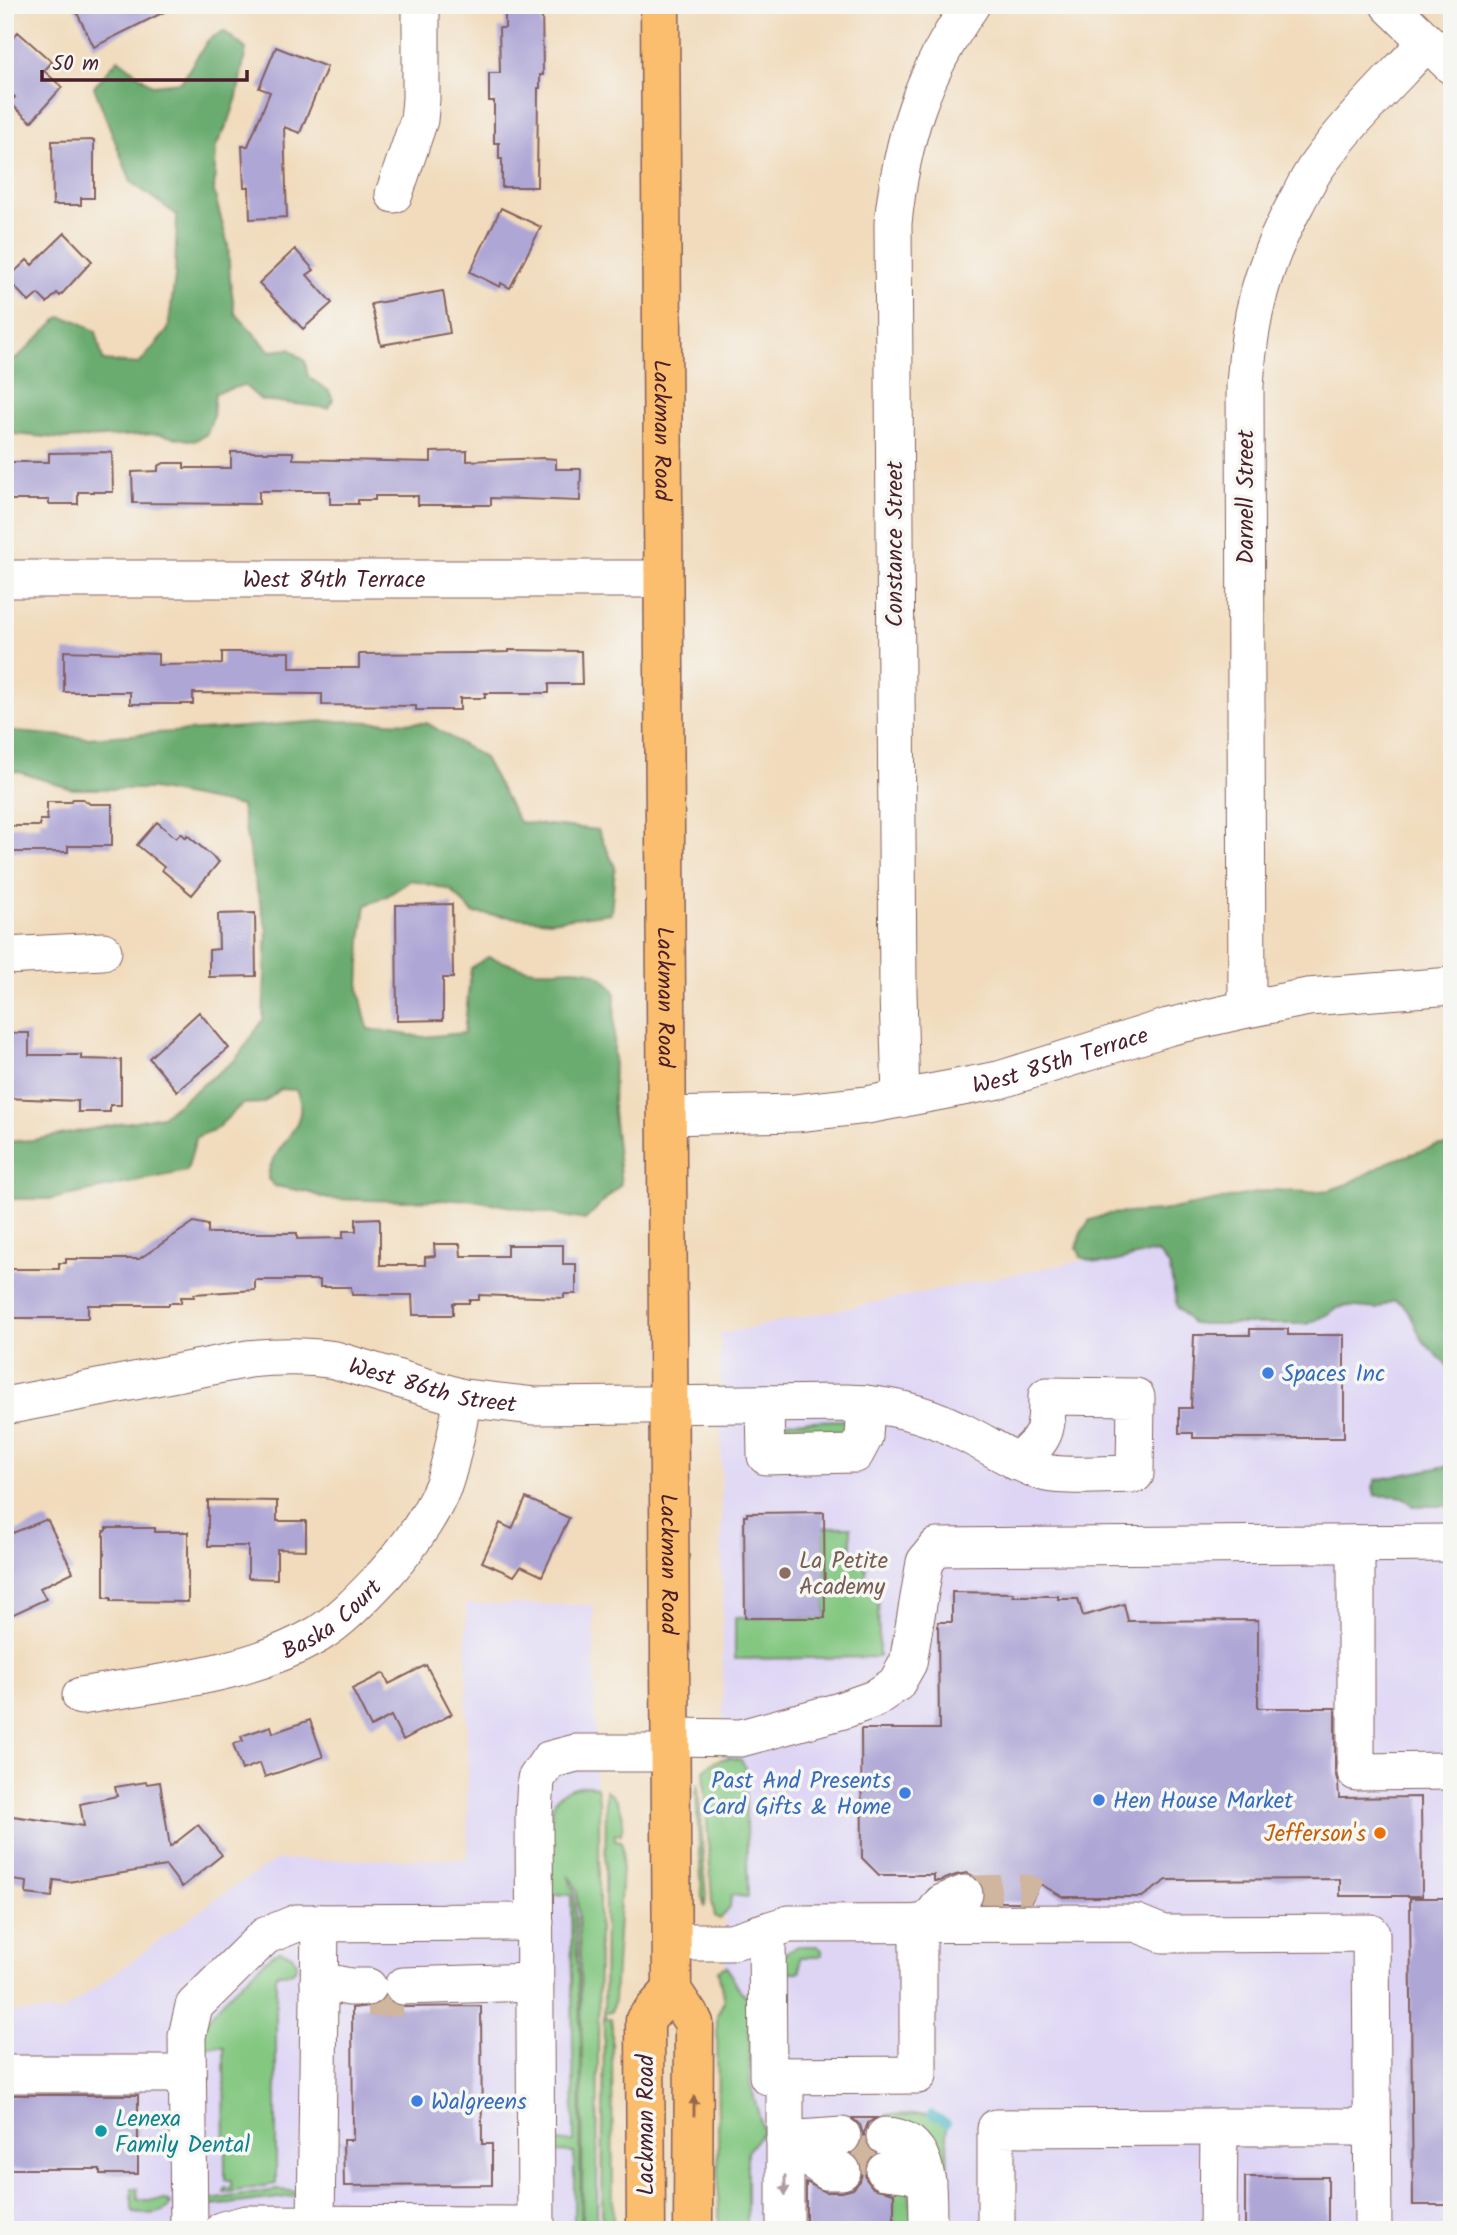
<svg xmlns="http://www.w3.org/2000/svg" width="1457" height="2235" viewBox="0 0 1457 2235" font-family="Kalam,sans-serif">
  <rect width="100%" height="100%" fill="#f6f6f2"/>
  <filter id="ink" filterUnits="userSpaceOnUse"><feTurbulence type="fractalNoise" baseFrequency=".0143" numOctaves="2"/><feDisplacementMap in="SourceGraphic" scale="14" xChannelSelector="R" yChannelSelector="G"/><feConvolveMatrix kernelMatrix="1 2 1 2 8 2 1 2 1" color-interpolation-filters="sRGB"/></filter>
  <filter id="wash" filterUnits="userSpaceOnUse"><feTurbulence type="fractalNoise" baseFrequency=".00686" numOctaves="4" result="noise"/><feDisplacementMap in="SourceGraphic" scale="28" xChannelSelector="R" yChannelSelector="G"/><feGaussianBlur stdDeviation="1.57" result="paint"/><feColorMatrix in="noise" values="0 0 0 0 0 0 0 0 0 0 0 0 0 0 0 0 0 1.4 0 .05"/><feComposite in="paint" operator="in"/></filter>
  <g filter="url(#wash)">
    <rect width="100%" height="100%" fill="#f1dbbc"/>
    <path fill="#ded5f5" d="M 1433,1189 L 1452,1264 L 1452,2230 L 727,2230 L 720,1334 Z
      M 466,1604 L 594,1605 L 600,2230 L 5,2230 L 5,2012 L 62,2012 L 224,1893 L 276,1860 L 468,1859 Z"/>
    <path fill="#83c781" stroke="#667356" stroke-width="2" d="M 847,1420 L 847,1431 L 783,1432 L 781,1422 Z
      M 824,1527 L 851,1527 L 851,1551 L 866,1551 L 866,1588 L 878,1588 L 879,1657 L 735,1659 L 735,1618 L 825,1618 Z
      M 729,1757 L 741,1760 L 745,1767 L 748,1897 L 731,1895 L 730,1908 L 720,1919 L 715,1916 L 712,1901 L 704,1770 L 714,1762 Z
      M 698,1783 L 706,1896 L 705,1907 L 702,1896 L 696,1793 Z
      M 588,1785 L 597,1787 L 599,1799 C 600,1943 597,2086 597,2230 L 582,2230 C 583,2117 583,2005 577,1892 L 574,1884 L 568,1875 L 574,1892 L 581,2043 L 580,2230 L 574,2230 L 574,2153 L 557,2152 L 554,2149 L 554,2145 L 558,2142 L 574,2142 L 571,1895 L 552,1894 C 552,1875 547,1815 555,1801 C 561,1789 575,1786 588,1785 Z
      M 606,1790 C 621,1802 626,1815 621,1834 L 615,1834 L 615,1840 L 621,1841 L 623,1849 L 614,2000 L 611,2012 L 605,2013 L 605,2019 L 611,2019 L 612,2027 L 613,2230 L 602,2230 Z
      M 798,1946 L 817,1946 L 822,1950 L 822,1955 L 819,1957 L 800,1957 L 800,1972 L 782,1972 L 782,1955 Z
      M 280,1951 L 292,1955 L 297,1964 C 295,1976 285,1973 276,1974 L 276,2184 L 224,2193 L 225,2188 L 231,2188 L 231,2180 L 225,2180 L 225,2172 L 224,2047 L 204,2046 C 204,2041 203,2034 204,2029 C 208,2009 257,1969 273,1954 Z
      M 727,1966 C 732,1978 737,1991 749,1997 L 750,2082 L 763,2131 L 747,2152 L 747,2230 L 719,2230 L 717,2015 L 724,2001 L 718,1970 Z
      M 929,2114 L 947,2126 L 948,2230 L 944,2230 L 944,2171 L 941,2162 L 887,2126 L 886,2115 Z
      M 894,2179 L 909,2189 L 913,2230 L 870,2230 L 894,2229 Z
      M 132,2188 L 137,2188 L 138,2200 L 165,2200 L 171,2204 C 163,2216 147,2214 134,2213 L 132,2209 Z
      M 277,2190 L 299,2192 L 295,2196 L 211,2206 L 206,2205 L 204,2201 Z"/>
    <path fill="#6aac6f" stroke="#5a664d" stroke-width="2" d="M 224,31 L 246,49 L 237,97 L 229,121 L 216,146 L 214,192 L 228,245 L 230,280 L 235,313 L 270,351 L 290,349 L 305,361 L 308,377 L 329,391 L 333,400 L 328,408 L 261,400 L 244,385 L 215,393 L 213,417 L 207,434 L 194,441 L 157,434 L 66,439 L 5,433 L 5,359 L 16,359 L 60,317 L 77,321 L 96,332 L 103,361 L 139,364 L 168,330 L 175,277 L 177,215 L 131,182 L 94,87 L 118,59 L 152,85 L 181,82 L 208,40 Z
      M 326,721 L 427,723 L 484,758 L 519,822 L 598,830 L 615,867 L 611,913 L 550,921 L 473,913 L 451,890 L 411,880 L 387,896 L 366,905 L 361,940 L 359,990 L 368,1029 L 423,1037 L 464,1033 L 471,968 L 488,957 C 503,961 520,969 536,970 C 569,972 594,959 615,992 L 613,1112 L 621,1184 L 585,1220 L 468,1199 L 408,1201 L 328,1199 L 308,1192 L 275,1186 L 268,1179 C 268,1146 315,1127 296,1090 L 281,1089 L 263,1103 L 242,1104 L 216,1129 L 196,1137 L 187,1171 L 52,1199 L 5,1199 L 5,1142 L 33,1140 L 162,1116 L 236,1059 L 263,1020 L 267,930 L 254,878 L 241,806 L 153,789 L 72,789 L 16,771 L 5,772 L 5,731 L 87,738 Z
      M 1439,1145 L 1452,1146 L 1452,1372 C 1443,1359 1430,1351 1422,1339 C 1413,1325 1411,1305 1394,1300 L 1377,1309 L 1345,1306 L 1335,1309 L 1329,1314 L 1307,1324 L 1192,1324 L 1177,1307 L 1169,1265 L 1158,1253 C 1125,1253 1114,1272 1081,1257 L 1077,1247 L 1081,1233 L 1090,1220 L 1108,1214 L 1161,1211 L 1271,1190 L 1309,1192 L 1330,1190 L 1350,1183 L 1388,1162 Z
      M 1452,1465 L 1452,1506 L 1412,1506 C 1404,1491 1389,1498 1375,1495 L 1373,1487 L 1376,1480 Z"/>
    <g fill="none" stroke-linecap="round" stroke-linejoin="round">
      <path stroke="#49b5c6" stroke-width="8" d="M 931,2114 L 947,2123"/>
    </g>
    <g id="blocks">
      <path fill="#aea6d5" d="M 73,5 L 178,5 L 94,47 Z
        M 505,5 L 542,5 L 543,75 L 540,75 L 540,88 L 538,88 L 537,187 L 502,187 L 502,159 L 499,159 L 499,143 L 494,143 L 494,101 L 489,101 L 489,73 L 500,73 L 499,28 L 505,28 Z
        M 18,32 L 52,62 L 44,71 L 62,87 L 31,122 L 10,103 L 15,97 L 5,88 L 5,46 Z
        M 276,47 L 327,67 L 300,133 L 284,127 L 287,217 L 250,219 L 249,187 L 244,187 L 242,146 L 248,146 L 270,92 L 259,88 Z
        M 94,140 L 94,198 L 81,198 L 81,205 L 53,205 L 52,141 Z
        M 501,208 L 541,227 L 510,288 L 501,283 L 500,287 L 470,272 Z
        M 65,233 L 92,261 L 60,296 L 57,293 L 47,303 L 38,294 L 29,302 L 7,279 L 27,260 L 32,265 Z
        M 295,249 L 314,270 L 307,275 L 332,303 L 303,329 L 259,283 Z
        M 443,291 L 450,333 L 381,345 L 371,304 Z
        M 467,451 L 467,461 L 544,458 L 556,459 L 556,469 L 581,469 L 580,501 L 491,498 L 491,505 L 418,505 L 418,496 L 375,496 L 375,500 L 358,500 L 358,504 L 330,504 L 330,491 L 259,491 L 259,504 L 133,503 L 132,472 L 158,471 L 158,466 L 164,463 L 184,463 L 184,468 L 231,468 L 231,452 L 293,452 L 293,459 L 431,462 L 431,452 Z
        M 112,452 L 113,492 L 78,492 L 78,504 L 49,504 L 49,500 L 5,500 L 5,462 L 49,462 L 49,453 Z
        M 509,650 L 581,651 L 582,684 L 549,684 L 549,693 L 485,693 L 485,698 L 460,698 L 460,710 L 416,710 L 416,706 L 322,705 L 322,694 L 193,693 L 193,704 L 130,704 L 130,692 L 64,692 L 64,651 L 158,654 L 158,665 L 222,664 L 222,652 L 290,652 L 290,668 L 359,668 L 359,654 L 473,653 L 509,652 Z
        M 73,799 L 83,799 L 90,804 L 112,804 L 112,846 L 68,846 L 68,852 L 5,852 L 5,826 L 40,826 L 40,820 L 47,820 L 47,802 L 70,802 Z
        M 157,822 L 176,838 L 181,833 L 186,838 L 187,835 L 219,862 L 192,895 L 162,870 L 164,867 L 137,845 Z
        M 452,904 L 453,978 L 443,978 L 443,1020 L 397,1021 L 396,905 Z
        M 255,913 L 256,976 L 209,977 L 209,950 L 219,949 L 218,914 Z
        M 199,1012 L 229,1048 L 177,1091 L 149,1058 Z
        M 5,1033 L 29,1033 L 29,1055 L 81,1055 L 81,1059 L 121,1060 L 121,1105 L 110,1105 L 110,1112 L 78,1112 L 78,1101 L 5,1098 Z
        M 380,1218 L 380,1265 L 425,1265 L 425,1257 L 435,1256 L 434,1244 L 460,1244 L 461,1256 L 507,1256 L 507,1245 L 563,1245 L 563,1264 L 576,1264 L 576,1294 L 564,1294 L 564,1298 L 479,1295 L 479,1300 L 469,1300 L 469,1303 L 453,1303 L 453,1315 L 413,1315 L 412,1295 L 352,1295 L 351,1287 L 320,1287 L 320,1280 L 255,1280 L 255,1290 L 194,1294 L 194,1297 L 181,1297 L 181,1303 L 169,1303 L 169,1305 L 88,1305 L 88,1318 L 5,1318 L 5,1269 L 59,1269 L 59,1263 L 66,1263 L 66,1259 L 139,1259 L 194,1222 L 208,1225 L 208,1233 L 297,1233 L 297,1239 L 343,1238 L 343,1231 L 356,1231 L 356,1219 Z
        M 1250,1329 L 1288,1329 L 1288,1335 L 1344,1335 L 1344,1438 L 1193,1438 L 1193,1433 L 1179,1433 L 1179,1408 L 1191,1408 L 1194,1335 L 1250,1335 Z
        M 526,1498 L 569,1518 L 542,1576 L 521,1566 L 514,1576 L 482,1562 L 500,1523 L 512,1529 Z
        M 208,1500 L 277,1501 L 277,1521 L 306,1521 L 306,1550 L 277,1549 L 277,1579 L 248,1578 L 248,1546 L 208,1546 Z
        M 824,1512 L 825,1618 L 745,1618 L 744,1516 L 747,1516 L 747,1513 Z
        M 45,1520 L 48,1521 L 73,1572 L 40,1588 L 46,1599 L 5,1618 L 5,1536 Z
        M 106,1528 L 155,1528 L 155,1532 L 188,1532 L 188,1602 L 111,1601 L 111,1598 L 104,1598 L 104,1531 L 106,1531 Z
        M 952,1592 L 1013,1593 L 1013,1596 L 1058,1596 L 1058,1599 L 1078,1599 L 1083,1616 L 1124,1604 L 1128,1621 L 1258,1620 L 1258,1708 L 1335,1708 L 1335,1772 L 1338,1783 L 1339,1798 L 1421,1797 L 1422,1896 L 1340,1896 L 1340,1879 L 1167,1880 L 1142,1897 L 1063,1897 L 1040,1884 L 1031,1902 L 983,1902 L 985,1896 L 983,1885 L 976,1877 L 967,1873 L 956,1875 L 940,1881 L 934,1881 L 934,1875 L 879,1875 L 862,1858 L 861,1729 L 939,1729 L 938,1622 L 952,1622 Z
        M 426,1665 L 452,1714 L 403,1740 L 391,1716 L 371,1727 L 352,1689 L 384,1673 L 389,1684 Z
        M 310,1720 L 323,1757 L 265,1777 L 260,1763 L 242,1770 L 233,1744 L 243,1741 L 241,1736 L 271,1726 L 273,1733 Z
        M 146,1782 L 147,1784 L 160,1782 L 170,1847 L 198,1825 L 222,1855 L 182,1887 L 166,1866 L 68,1882 L 54,1880 L 52,1897 L 26,1894 L 27,1882 L 5,1879 L 5,1815 L 84,1826 L 80,1804 L 117,1796 L 115,1787 Z
        M 1410,1898 L 1452,1898 L 1452,2205 L 1413,2205 Z
        M 386,1998 L 394,2005 L 404,2007 L 481,2006 L 482,2144 L 492,2144 L 492,2185 L 344,2186 L 343,2140 L 353,2140 L 352,2008 L 378,2005 Z
        M 5,2095 L 138,2095 L 138,2174 L 100,2174 L 100,2169 L 5,2169 Z
        M 852,2118 L 876,2118 L 868,2123 L 864,2133 L 866,2144 L 874,2154 L 868,2159 L 864,2168 L 866,2179 L 873,2188 L 894,2193 L 894,2229 L 806,2230 L 806,2182 L 826,2192 L 842,2192 L 853,2189 L 860,2181 L 863,2170 L 860,2161 L 853,2154 L 861,2145 L 863,2134 L 860,2125 Z
        M 1245,2177 L 1328,2177 L 1328,2230 L 1245,2230 Z"/>
    </g>
  </g>
  <g filter="url(#ink)">
    <use href="#blocks" fill-opacity="0" stroke="#84615e" stroke-width="2"/>
    <g fill="none" stroke-linecap="round" stroke-linejoin="round">
      <path stroke="#d0b59f" stroke-width="37" stroke-dasharray="37 18" stroke-linecap="butt" d="M 964,1894 L 1027,1893 L 1034,1897
        M 368,1998 L 403,1998
        M 842,2155 L 885,2155"/>
      <defs>
        <g id="minor">
          <path d="M 1389,5 L 1452,66"/>
          <path d="M 394,194 L 419,120 L 421,99 L 421,5"/>
          <path id="s1" d="M 5,579 L 662,579"/>
          <path d="M 5,956 L 103,951"/>
          <path d="M 1247,1009 L 1245,385 C 1249,316 1263,263 1296,203 C 1303,190 1309,177 1317,166 C 1349,121 1390,82 1427,42"/>
          <path d="M 901,1099 L 898,992 L 893,223 C 902,138 921,76 971,5"/>
          <path id="s2" d="M 667,1116 L 796,1113 L 867,1105 L 999,1080 L 1168,1027 L 1247,1009 L 1308,997 L 1452,986"/>
          <path d="M 765,1404 L 766,1456 L 855,1454 L 864,1437 L 866,1404"/>
          <path id="s3" d="M 5,1406 L 248,1359 C 278,1356 305,1355 335,1360 L 463,1398 L 534,1406 L 846,1403 C 883,1404 922,1412 956,1429 C 985,1442 1012,1462 1043,1472 C 1061,1478 1114,1474 1135,1474 L 1136,1397 L 1047,1396 C 1047,1433 1046,1438 1017,1462"/>
          <path d="M 1356,1544 L 1356,1772 L 1452,1771"/>
          <path id="s4" d="M 81,1696 C 160,1682 246,1676 317,1635 C 342,1620 364,1596 384,1575 C 407,1549 430,1519 443,1486 C 453,1459 457,1427 463,1398"/>
          <path d="M 671,1737 L 741,1738 L 840,1711 L 874,1699 L 896,1684 L 908,1663 L 925,1562 L 937,1547 L 1452,1543"/>
          <path d="M 927,1923 L 942,1903 L 964,1894"/>
          <path d="M 767,1931 L 768,2076 L 918,2075 L 918,1923"/>
          <path d="M 672,1942 L 731,1942 L 789,1924 L 1136,1923 L 1163,1934 L 1371,1933 L 1373,2230"/>
          <path d="M 319,1981 L 350,1987 L 368,1987"/>
          <path d="M 403,1986 L 535,1982"/>
          <path d="M 5,2074 L 186,2074"/>
          <path d="M 785,2076 L 785,2230"/>
          <path d="M 885,2136 C 934,2136 927,2195 928,2230"/>
          <path d="M 785,2140 L 827,2171 L 842,2171"/>
          <path d="M 785,2140 L 842,2136"/>
          <path d="M 885,2171 L 910,2174 L 927,2181"/>
          <path d="M 316,2224 L 320,1923"/>
          <path d="M 189,2230 L 187,2036 L 194,2006 L 265,1936 L 297,1923 L 535,1922"/>
          <path d="M 223,2230 L 246,2224 L 536,2225 L 534,1815 L 536,1779 L 549,1760 L 576,1753 L 671,1753"/>
          <path d="M 996,2230 L 996,2128 L 1219,2127"/>
          <path d="M 1218,2230 L 1219,2127 L 1372,2127"/>
        </g>
        <g id="major">
          <path id="s5" d="M 660,5 L 672,1990 L 694,2023 L 693,2230"/>
          <path d="M 646,2230 L 645,2020 L 672,1990"/>
        </g>
      </defs>
      <use href="#minor" stroke="#84615e" stroke-width="39"/>
      <use href="#major" stroke="#84615e" stroke-width="41"/>
      <use href="#minor" stroke="#fff" stroke-width="37"/>
      <use href="#major" stroke="#fbbd6e" stroke-width="38"/>
    </g>
    <defs><path id="oneway-solid" d="M-6-.8H1V-3.2L6.5 0L1 3.2V.8H-6Z" transform="scale(1.75)"/></defs>
    <use fill="#9a6649" href="#oneway-solid" transform="translate(694 2106) rotate(-90)"/>
    <use fill="#ae9aa0" href="#oneway-solid" transform="translate(785 2185) rotate(90)"/>
  </g>
  <g fill="#3f7fe0" stroke="#f6f6f2" stroke-width="2.5">
    <circle cx="1268" cy="1373" r="7"/>
    <circle cx="905" cy="1793" r="7"/>
    <circle cx="1099" cy="1800" r="7"/>
    <circle cx="417" cy="2101" r="7"/>
  </g>
  <circle fill="#8d6e63" stroke="#f6f6f2" stroke-width="2.5" cx="785" cy="1573" r="7"/>
  <circle fill="#e8710a" stroke="#f6f6f2" stroke-width="2.5" cx="1380" cy="1833" r="7"/>
  <circle fill="#0f9aa8" stroke="#f6f6f2" stroke-width="2.5" cx="101" cy="2131" r="7"/>
  <g text-anchor="middle" stroke-width="7" stroke-linejoin="round" paint-order="stroke">
    <g font-size="23" fill="#4a1f2b" stroke="#f6f6f2">
      <text dy="8" stroke="none"><textPath href="#s5" startOffset="425">Lackman Road</textPath></text>
      <text transform="translate(1245 497) rotate(-90)" y="8">Darnell Street</text>
      <text transform="translate(894 544) rotate(-90)" y="8">Constance Street</text>
      <text dy="8" stroke="none"><textPath href="#s1" startOffset="329">West 84th Terrace</textPath></text>
      <text dy="8" stroke="none"><textPath href="#s5" startOffset="992">Lackman Road</textPath></text>
      <text dy="8" stroke="none"><textPath href="#s2" startOffset="399">West 85th Terrace</textPath></text>
      <text dy="8" stroke="none"><textPath href="#s3" startOffset="436">West 86th Street</textPath></text>
      <text dy="8" stroke="none"><textPath href="#s5" startOffset="1559">Lackman Road</textPath></text>
      <text dy="8" stroke="none"><textPath href="#s4" startOffset="266">Baska Court</textPath></text>
      <text transform="translate(645 2125) rotate(-90)" y="8">Lackman Road</text>
    </g>
    <g font-size="23" fill="#366cbe" stroke="#f6f6f2" text-anchor="start">
      <text x="1282" y="1381">Spaces Inc</text>
      <text x="891" y="1788" text-anchor="end">Past And Presents<tspan x="891" dy="26">Card Gifts &amp; Home</tspan></text>
      <text x="1113" y="1808">Hen House Market</text>
      <text x="431" y="2109">Walgreens</text>
    </g>
    <g font-size="23" fill="#785e54" stroke="#f6f6f2" text-anchor="start">
      <text x="799" y="1568">La Petite<tspan x="799" dy="26">Academy</tspan></text>
    </g>
    <g font-size="23" fill="#c56008" stroke="#f6f6f2" text-anchor="end">
      <text x="1366" y="1841">Jefferson's</text>
    </g>
    <g font-size="23" fill="#0d838f" stroke="#f6f6f2" text-anchor="start">
      <text x="115" y="2126">Lenexa<tspan x="115" dy="26">Family Dental</tspan></text>
    </g>
  </g>
  <rect width="1457" height="2235" fill="none" stroke="#f6f6f2" stroke-width="28"/>
  <path d="M42 70v10h205v-10" fill="none" stroke="#4a1f2b" stroke-width="3.5"/>
  <text x="52" y="70" font-size="21" fill="#4a1f2b" stroke="#f6f6f2" stroke-width="5" paint-order="stroke">50 m</text>
</svg>
